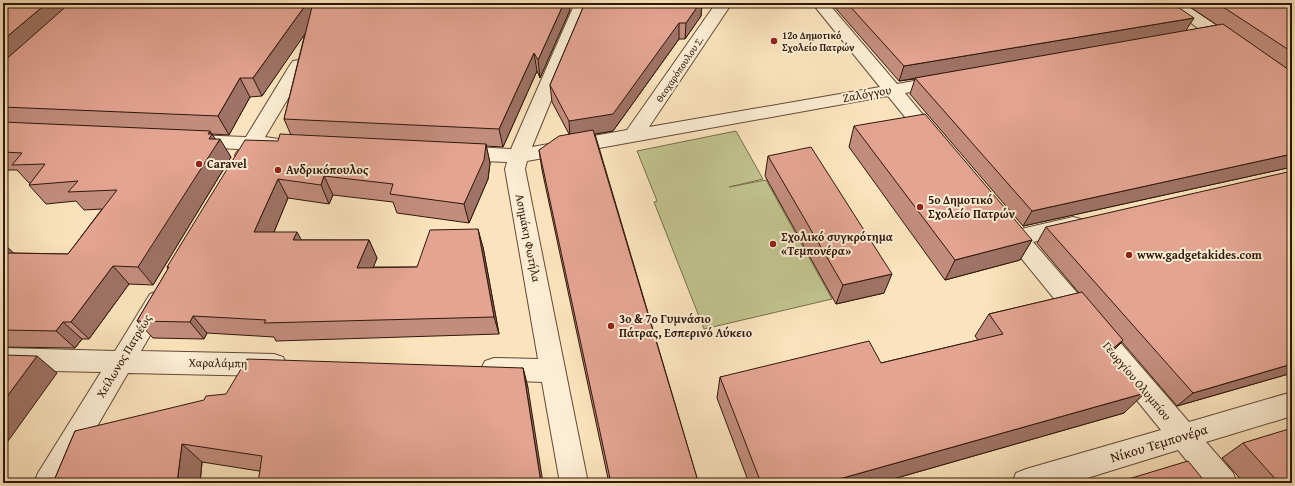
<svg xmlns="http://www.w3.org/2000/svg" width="1295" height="486" viewBox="0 0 1295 486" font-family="'Gentium Book Plus',serif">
  <rect width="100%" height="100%" fill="#fbe4bd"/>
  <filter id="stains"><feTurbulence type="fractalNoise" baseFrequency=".005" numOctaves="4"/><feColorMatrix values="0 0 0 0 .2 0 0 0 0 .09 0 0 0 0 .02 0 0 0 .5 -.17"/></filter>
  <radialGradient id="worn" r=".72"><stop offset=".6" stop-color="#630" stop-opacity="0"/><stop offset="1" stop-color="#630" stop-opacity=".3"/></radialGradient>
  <path fill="#c1c48f" stroke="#786e4c" d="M 736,131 L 763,179 L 729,187 L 766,180 L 832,299 L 704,329 L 654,202 L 657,201 L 637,151 Z"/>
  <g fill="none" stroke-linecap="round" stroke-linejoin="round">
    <defs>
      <path id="minor" d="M 575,3 L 591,3 L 532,147 L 627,130 L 716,3 L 732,3 L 649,127 L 880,87 L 812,3 L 828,3 L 897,84 L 943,76 L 949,77 L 952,81 L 949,85 L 905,93 L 943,139 L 940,143 L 933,145 L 926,143 L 888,96 L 527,161 L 525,169 L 588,483 L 560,483 L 542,382 L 494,380 L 485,377 L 481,369 L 485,361 L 494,358 L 538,359 L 505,169 L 507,162 L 458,160 L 451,158 L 448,153 L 451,148 L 458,146 L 511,149 Z
        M 1165,3 L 1183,3 L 1238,40 L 1240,44 L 1238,48 L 1232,49 L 1226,48 L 1167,6 Z
        M 299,60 L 305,61 L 308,65 L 265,137 L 279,139 L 282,144 L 279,149 L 272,150 L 258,150 L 252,160 L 245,162 L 238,160 L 235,155 L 239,149 L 192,147 L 185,146 L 182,141 L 185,136 L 192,135 L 246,137 L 290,65 L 293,61 Z
        M 1073,217 L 1081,219 L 1084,225 L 1081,231 L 1033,242 L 1189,422 L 1292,392 L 1292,416 L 1206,442 L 1233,473 L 1237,483 L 1205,483 L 1178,450 L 1071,483 L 1012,483 L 1016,473 L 1026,469 L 1161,430 L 995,226 L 998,220 C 1010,217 1014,220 1021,229 Z
        M 158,291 L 166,294 L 170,301 L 141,351 L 274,354 L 283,357 L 287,365 L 283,373 L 274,376 L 128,373 L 64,483 L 34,483 L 38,473 L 101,372 L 3,370 L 3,348 L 115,351 L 150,294 Z"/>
    </defs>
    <use href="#minor" stroke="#624a37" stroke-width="2"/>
    <use href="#minor" fill="#fcedd4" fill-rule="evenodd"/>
  </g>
  <path fill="#c38d7e" stroke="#2f170a" d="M 3,3 L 570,10 L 540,78 L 537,71 L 503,147 L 486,146 L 490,163 L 488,179 L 469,223 L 397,213 L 393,202 L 333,195 L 329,204 L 288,198 L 274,232 L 301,240 L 369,240 L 377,258 L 373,267 L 417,267 L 483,247 L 499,334 L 276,341 L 274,337 L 207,333 L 204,339 L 153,338 L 137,321 L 168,269 L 167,267 L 278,141 L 291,135 L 284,119 L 305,33 L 262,96 L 250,97 L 229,135 L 212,134 L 215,139 L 231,157 L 153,285 L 129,284 L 89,339 L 82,339 L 75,348 L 3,347 L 3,243 L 13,253 L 68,254 L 102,209 L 84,210 L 76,201 L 46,204 L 29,185 L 31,183 L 29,183 L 17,170 L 3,170 Z
    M 585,3 L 711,3 L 710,4 L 702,4 L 701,16 L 685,39 L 679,39 L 613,131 L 595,134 L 697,478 L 697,483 L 609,483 L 542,170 L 539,150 L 569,134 L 552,102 L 550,85 Z
    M 831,3 L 1172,3 L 1186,31 L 1217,25 L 1184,3 L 1292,3 L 1292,167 L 1023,226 L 910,94 L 915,79 L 899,81 Z
    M 854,126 L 1032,240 L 1020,260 L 945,280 L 849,147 Z
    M 768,156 L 884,293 L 836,304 L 765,176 Z
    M 1046,227 L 1292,373 L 1177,406 L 1122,342 L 1112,352 L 1124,413 L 879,483 L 749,483 L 717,398 L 720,377 L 881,363 L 978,340 L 975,336 L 989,314 L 1079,293 L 1037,243 Z
    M 523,368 L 528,388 L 259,471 L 202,462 L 200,483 L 53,483 L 75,431 Z
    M 1243,443 L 1292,483 L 1244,483 L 1222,458 Z"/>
  <path fill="#9f7366" stroke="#2f170a" d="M 47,3 L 80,3 L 3,71 L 3,40 Z
    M 307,3 L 321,3 L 323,8 L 262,96 L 253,78 Z
    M 564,3 L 569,3 L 570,10 L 540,78 L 538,60 Z
    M 700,3 L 702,3 L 701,16 L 685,39 L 686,23 Z
    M 1194,18 L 1185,32 L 899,81 L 904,66 Z
    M 679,23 L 679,39 L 613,131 L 570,138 L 569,121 Z
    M 534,53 L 537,71 L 503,147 L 499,129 Z
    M 240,78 L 250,97 L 229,135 L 218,116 Z
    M 210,131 L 212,135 L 212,134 L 218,143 L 220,139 L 231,157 L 153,285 L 138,267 L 209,139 L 208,134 Z
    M 486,144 L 490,163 L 488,179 L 469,223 L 464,204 Z
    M 1292,154 L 1292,167 L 1023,226 L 1032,211 Z
    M 324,176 L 333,195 L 329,204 L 321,185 Z
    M 278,179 L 288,198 L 266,251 L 254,232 Z
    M 478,229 L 483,247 L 499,334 L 494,317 Z
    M 297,232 L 307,250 L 293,240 Z
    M 369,240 L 377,258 L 366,286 L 357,268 Z
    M 1032,240 L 1020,260 L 945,280 L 955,260 Z
    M 3,243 L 20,259 L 3,262 Z
    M 113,266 L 129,284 L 89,339 L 71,322 Z
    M 892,274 L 884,293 L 836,304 L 843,285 Z
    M 193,316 L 207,333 L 204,339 L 190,322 Z
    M 63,322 L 82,339 L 75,348 L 56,331 Z
    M 1123,340 L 1104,361 L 1110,351 Z
    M 37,356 L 57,373 L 3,448 L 3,402 Z
    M 1292,364 L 1292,373 L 1177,406 L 1193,393 Z
    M 523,368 L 528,388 L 543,483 L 541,483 Z
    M 1145,393 L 1124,413 L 879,483 L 825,483 Z
    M 182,444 L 202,462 L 200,483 L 177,483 Z
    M 697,478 L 697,483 L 677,483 Z"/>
  <path fill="#e3a492" stroke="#2f170a" d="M 3,3 L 47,3 L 3,40 Z
    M 70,3 L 307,3 L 253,78 L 240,78 L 218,116 L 3,107 L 3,62 Z
    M 313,3 L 564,3 L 538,60 L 534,53 L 499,129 L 284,119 Z
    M 585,3 L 700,3 L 686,23 L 679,23 L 613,114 L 569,121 L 550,85 Z
    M 847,3 L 1172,3 L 1194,18 L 904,66 Z
    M 1217,3 L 1292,3 L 1292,52 Z
    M 1223,24 L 1292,72 L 1292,154 L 1032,211 L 915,78 Z
    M 925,114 L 1032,240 L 955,260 L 854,126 Z
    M 3,122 L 210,131 L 208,134 L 212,134 L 209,139 L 220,139 L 138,267 L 113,266 L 71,322 L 63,322 L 56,331 L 3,330 L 3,253 L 68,254 L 117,190 L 68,192 L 78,181 L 29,185 L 45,164 L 12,165 L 22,153 L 3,152 Z
    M 593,130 L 697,478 L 677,483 L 611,483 L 539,150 L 559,136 Z
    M 280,134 L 486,144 L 484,160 L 464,204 L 390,194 L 393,184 L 324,176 L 321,185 L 278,179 L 254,232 L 297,232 L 293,240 L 369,240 L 357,268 L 417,267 L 430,230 L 478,229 L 494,317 L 264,323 L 266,320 L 193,316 L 190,322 L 137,321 L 169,267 L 167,267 L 245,140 L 278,141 Z
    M 811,147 L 892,274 L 843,285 L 768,156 Z
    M 1292,171 L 1292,364 L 1193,393 L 1046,227 Z
    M 1082,292 L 1123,340 L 1110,351 L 1145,393 L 825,483 L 761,483 L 720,377 L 869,341 L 881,363 L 1003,334 L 989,314 Z
    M 3,355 L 37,356 L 3,402 Z
    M 247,359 L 523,368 L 541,483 L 258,483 L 262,456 L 182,444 L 177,483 L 53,483 L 75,431 L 204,400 L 206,396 L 226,394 Z
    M 1292,428 L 1292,483 L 1279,483 L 1243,443 Z
    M 1188,461 L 1206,483 L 1115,483 Z"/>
  <g fill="#8f2418" stroke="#fcedd4" stroke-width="1.5">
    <circle cx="774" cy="41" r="4"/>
    <circle cx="199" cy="164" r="4"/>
    <circle cx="278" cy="170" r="4"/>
    <circle cx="920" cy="207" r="4"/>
    <circle cx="773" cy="244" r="4"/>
    <circle cx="1129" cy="255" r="4"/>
    <circle cx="611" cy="326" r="4"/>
  </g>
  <g text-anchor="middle" stroke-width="4" stroke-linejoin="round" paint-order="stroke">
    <g font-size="10" font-weight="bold" fill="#2f170a" stroke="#fcedd4" text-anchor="start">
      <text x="782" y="39">12ο Δημοτικό<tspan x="782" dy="12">Σχολείο Πατρών</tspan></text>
    </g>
    <g font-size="10" fill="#2f170a" stroke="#fcedd4">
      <text transform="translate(679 69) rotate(-56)" y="4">Θεοχαρόπουλου Σ.</text>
    </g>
    <g font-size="12" fill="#2f170a" stroke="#fcedd4">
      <text transform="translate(867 94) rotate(-10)" y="4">Ζαλόγγου</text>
      <text transform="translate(528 238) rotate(79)" y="4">Ασημάκη Φωτήλα</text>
      <text transform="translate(124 356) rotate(-59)" y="4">Χείλωνος Πατρέως</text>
      <text transform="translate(218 363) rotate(1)" y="4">Χαραλάμπη</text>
      <text transform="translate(1137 381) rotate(50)" y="4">Γεωργίου Ολυμπίου</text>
    </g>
    <g font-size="12" font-weight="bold" fill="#2f170a" stroke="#fcedd4" text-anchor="start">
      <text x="207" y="168">Caravel</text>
      <text x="286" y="174">Ανδρικόπουλος</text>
      <text x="928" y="204">5ο Δημοτικό<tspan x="928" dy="14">Σχολείο Πατρών</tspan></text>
      <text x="781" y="241">Σχολικό συγκρότημα<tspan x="781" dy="14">«Τεμπονέρα»</tspan></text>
      <text x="1137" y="259">www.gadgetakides.com</text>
      <text x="619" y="323">3ο &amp; 7ο Γυμνάσιο<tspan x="619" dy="14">Πάτρας, Εσπερινό Λύκειο</tspan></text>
    </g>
    <g font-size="14" fill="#2f170a" stroke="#fcedd4">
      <text transform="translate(1159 443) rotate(-17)" y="5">Νίκου Τεμπονέρα</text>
    </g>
  </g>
  <rect width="1295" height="486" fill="none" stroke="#fbe4bd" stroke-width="16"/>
  <rect x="4" y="4" width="1287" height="478" fill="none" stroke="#2f170a" stroke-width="2"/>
  <rect x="8" y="8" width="1279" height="470" fill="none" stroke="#2f170a"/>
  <rect width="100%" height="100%" filter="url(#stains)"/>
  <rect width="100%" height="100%" fill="url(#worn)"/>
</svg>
